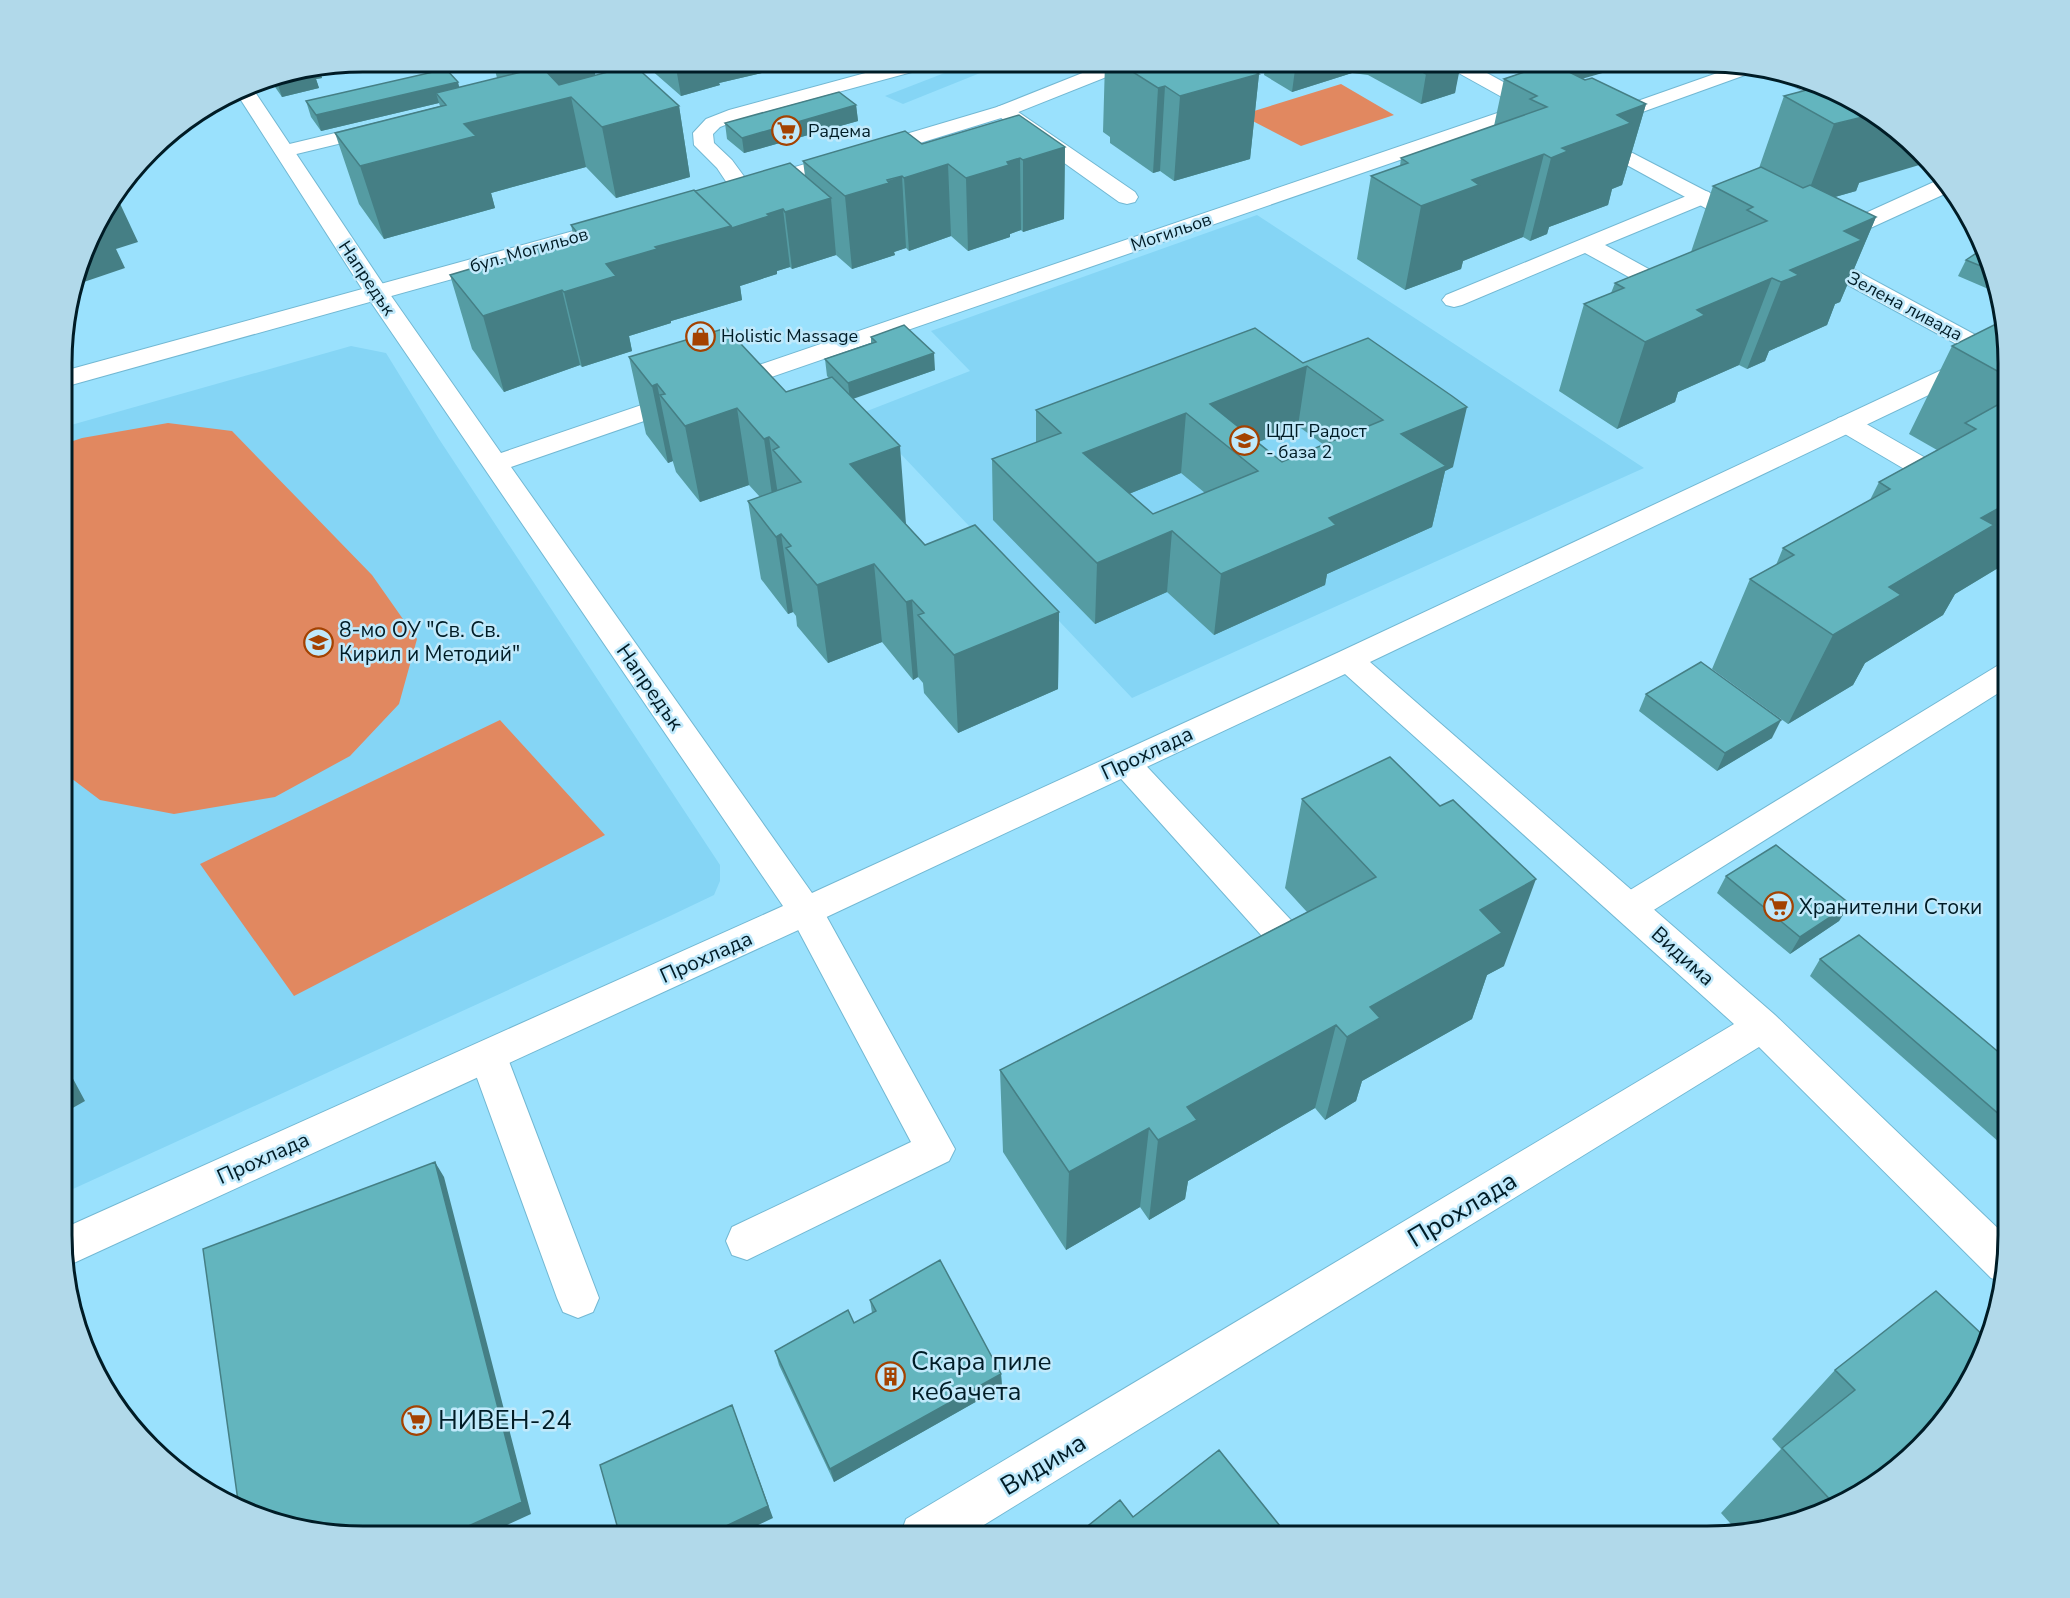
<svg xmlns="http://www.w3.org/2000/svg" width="2070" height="1598" viewBox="0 0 2070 1598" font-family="'Nunito Sans',sans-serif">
  <rect width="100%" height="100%" fill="#9ae1fd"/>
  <path fill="#85d5f5" d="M 973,62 L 992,62 L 1000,65 L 903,104 L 885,96 Z
    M 1257,215 L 1644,468 L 1132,698 L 862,413 L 970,371 L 931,331 Z
    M 351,346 L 386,353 L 439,439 L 720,865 L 720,881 L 714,895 L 670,916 L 62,1194 L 64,427 Z"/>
  <path fill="#e18860" d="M 1341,84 L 1394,115 L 1301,146 L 1241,115 Z
    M 168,423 L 232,431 L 372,575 L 417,639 L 399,704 L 350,756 L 275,797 L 174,814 L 100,800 L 63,772 L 64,444 L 82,438 Z
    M 500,720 L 605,835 L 294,996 L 200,864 Z"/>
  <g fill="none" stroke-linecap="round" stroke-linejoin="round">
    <defs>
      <path id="lane" d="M 906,62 L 937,62 L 934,66 L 743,118 L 720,127 L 713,134 L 714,143 L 732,160 L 754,190 L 751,195 L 743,196 L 735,195 L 717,168 L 694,145 L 693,133 L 706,119 L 729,110 Z
        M 1782,75 L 1820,84 L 1860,108 L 1851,112 L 1844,110 L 1783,81 L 1780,77 Z
        M 1004,105 L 1011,107 L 1135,192 L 1138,197 L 1135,202 L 1127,204 L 1119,202 L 997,115 L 994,111 L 997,107 Z
        M 381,122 L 388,124 L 391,128 L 388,132 L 284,157 L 277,155 L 274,151 L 277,147 Z
        M 1936,181 L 1940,181 L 1949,192 L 1842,241 L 1834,243 L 1826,241 L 1823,236 L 1826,231 Z
        M 1701,190 L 1709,192 L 1712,197 L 1709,202 L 1605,245 L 1685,289 L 1689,294 L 1685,299 L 1677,301 L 1669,299 L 1585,253 L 1462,305 L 1454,307 L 1446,305 L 1442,300 L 1446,295 Z
        M 1847,416 L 1856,418 L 1943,468 L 1946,474 L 1943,480 L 1933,482 L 1923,480 L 1838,430 L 1834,424 L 1838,418 Z
        M 2008,663 L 2008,687 L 1641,918 L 1629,922 L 1617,918 L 1611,908 L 1617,898 L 1997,666 Z
        M 1125,751 L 1136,755 L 1305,935 L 1310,945 L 1305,955 L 1292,959 L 1279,955 L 1114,771 L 1109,763 L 1114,755 Z
        M 806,897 L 818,901 L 955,1149 L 949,1161 L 747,1260 L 732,1255 L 726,1241 L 732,1227 L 911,1142 L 788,911 L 794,901 Z
        M 488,1040 L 501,1045 L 507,1056 L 599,1298 L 593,1312 L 578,1318 L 563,1312 L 557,1298 L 469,1056 L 475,1045 Z"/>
      <path id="street" d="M 1443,62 L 1467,62 L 1549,107 L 1552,111 L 1549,115 L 1542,117 L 1533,114 L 511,467 L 812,893 L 1337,653 L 1965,359 L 1974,357 L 1983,359 L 1986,364 L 1983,369 L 1370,662 L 1775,1015 L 2008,1238 L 2008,1255 L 2002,1282 L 1991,1278 L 1759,1047 L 966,1536 L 900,1536 L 906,1519 L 1734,1024 L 1345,674 L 818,921 L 65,1267 L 62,1255 L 62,1229 L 783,906 L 364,292 L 237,94 L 251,86 L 387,290 L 501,453 L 1518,106 L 1446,66 Z
        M 1740,65 L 1759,70 L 1609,124 L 1595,124 L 1592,120 L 1595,116 Z
        M 1590,131 L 1756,217 L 1759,222 L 1756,227 L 1748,229 L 1740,227 L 1583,141 L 1580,137 L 1583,133 Z
        M 1812,249 L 1820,251 L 2007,352 L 2008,366 L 1995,365 L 1804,261 L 1801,256 L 1804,251 Z"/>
      <path id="secondary" d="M 1110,62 L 1137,62 L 1134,66 L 1011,115 L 767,190 L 759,191 L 751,190 L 748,185 L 751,180 L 997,107 Z
        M 617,219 L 625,221 L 628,226 L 625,231 L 64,387 L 64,371 Z"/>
    </defs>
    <use href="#lane" stroke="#72b8d3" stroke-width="2"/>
    <use href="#street" stroke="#72b8d3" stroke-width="2"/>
    <use href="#secondary" stroke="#72b8d3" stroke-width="2"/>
    <use href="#lane" fill="#fff" fill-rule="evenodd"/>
    <use href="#street" fill="#fff" fill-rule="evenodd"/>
    <use href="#secondary" fill="#fff" fill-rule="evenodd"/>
  </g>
  <path fill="#559ca3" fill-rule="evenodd" d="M 384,62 L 426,62 L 427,63 L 392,71 Z
    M 493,62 L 593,62 L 595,75 L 679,106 L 690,177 L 616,198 L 586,167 L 491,193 L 495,208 L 384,239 L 359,204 L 335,133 L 440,106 L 439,103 L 321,131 L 311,117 L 306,101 L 459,88 L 497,78 Z
    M 648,62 L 769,62 L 770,71 L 719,83 L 720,85 L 681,96 L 650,69 Z
    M 1105,62 L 1238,62 L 1259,74 L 1250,159 L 1174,181 L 1160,171 L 1153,173 L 1110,143 L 1110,137 L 1103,132 Z
    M 1266,62 L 1459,62 L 1455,93 L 1421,104 L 1368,75 L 1352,73 L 1292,92 L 1264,75 Z
    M 1508,62 L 1628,62 L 1627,66 L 1582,78 L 1646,104 L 1622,185 L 1612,189 L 1608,205 L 1549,227 L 1547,234 L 1530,241 L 1523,237 L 1463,261 L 1461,269 L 1405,290 L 1357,259 L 1371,176 L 1400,166 L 1401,158 L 1494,126 L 1504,79 L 1529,70 L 1523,67 L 1520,68 Z
    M 319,69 L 322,78 L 316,79 L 319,88 L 282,97 L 268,77 Z
    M 1812,84 L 1822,84 L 1859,183 L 1856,191 L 1835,197 L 1876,217 L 1840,302 L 1835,304 L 1827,325 L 1769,351 L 1765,361 L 1747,369 L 1739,365 L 1678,392 L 1675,402 L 1617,429 L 1559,391 L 1584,304 L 1611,293 L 1615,283 L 1691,252 L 1713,186 L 1759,168 L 1784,96 L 1810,89 Z
    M 856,105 L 858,121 L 744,153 L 727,139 L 725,123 Z
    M 922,144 L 1065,147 L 1064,219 L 1023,232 L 1021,230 L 1010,234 L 1010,237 L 968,251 L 951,236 L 909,251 L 906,248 L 894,252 L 895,255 L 852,269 L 836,255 L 792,269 L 790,267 L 777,271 L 777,274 L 740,286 L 742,300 L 671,321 L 671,323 L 629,336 L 632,351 L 582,367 L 580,365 L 504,392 L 472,349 L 450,275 L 574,238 L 571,225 L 695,191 L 805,176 L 803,161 Z
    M 1984,248 L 1998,285 L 2000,294 L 1958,276 L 1966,260 Z
    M 871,337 L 935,370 L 853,398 L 906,524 L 925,545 L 1059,612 L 1058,689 L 958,733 L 924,693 L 923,683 L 918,677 L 913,680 L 882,642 L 828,663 L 797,626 L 796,616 L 793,612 L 788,614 L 761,579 L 748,501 L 760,497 L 749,485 L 700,502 L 676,472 L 673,462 L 673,461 L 668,463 L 646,434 L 629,357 L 786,392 L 829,378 L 827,376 L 825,359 L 871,343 Z
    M 1952,346 L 2008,362 L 2008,562 L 1955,594 L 1943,615 L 1865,663 L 1853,685 L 1788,724 L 1712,669 L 1750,579 L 1776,565 L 1783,548 L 1870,500 L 1879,482 L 1937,450 L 1909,434 Z
    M 1303,363 L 1453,467 L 1445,471 L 1432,527 L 1327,574 L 1325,585 L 1214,635 L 1167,592 L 1095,624 L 993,520 L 992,459 L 1036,443 L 1036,410 ZM 1298,426 L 1324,445 L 1282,462 L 1258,442 ZM 1181,473 L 1205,493 L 1153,514 L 1129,494 Z
    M 1646,694 L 1772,738 L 1717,771 L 1639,711 Z
    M 1302,799 L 1504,966 L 1487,975 L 1472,1019 L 1362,1081 L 1356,1101 L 1325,1120 L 1315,1108 L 1188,1181 L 1185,1199 L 1149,1220 L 1140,1207 L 1066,1250 L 1003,1152 L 1000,1070 L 1307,912 L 1285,888 Z
    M 1726,876 L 1850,904 L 1839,921 L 1790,954 L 1717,893 Z
    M 1820,959 L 2008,1060 L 2008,1150 L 1810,976 Z
    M 870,1300 L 1001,1374 L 1002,1387 L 834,1482 L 779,1365 L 775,1351 L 854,1323 L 872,1313 Z
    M 1988,1340 L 1840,1506 L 1766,1531 L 1739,1533 L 1721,1513 L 1781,1449 L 1772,1439 L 1835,1370 Z"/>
  <path fill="#457f85" d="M 389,62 L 426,62 L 427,63 L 392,71 Z
    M 509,62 L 593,62 L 597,84 L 520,104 Z
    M 675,62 L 769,62 L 770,71 L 719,83 L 720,85 L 681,96 Z
    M 1296,62 L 1354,62 L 1352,73 L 1292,92 Z
    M 1521,62 L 1525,62 L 1523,67 L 1520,68 Z
    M 1569,62 L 1628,62 L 1627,66 L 1564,84 Z
    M 1461,63 L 1455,93 L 1421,104 L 1426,74 Z
    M 319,69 L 322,78 L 316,79 L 319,88 L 282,97 L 275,76 Z
    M 1259,74 L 1250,159 L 1174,181 L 1180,96 Z
    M 458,82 L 462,98 L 436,93 L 439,103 L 321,131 L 316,115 Z
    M 1165,86 L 1160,171 L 1153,173 L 1158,88 Z
    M 571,97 L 586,167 L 491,193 L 495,208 L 384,239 L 360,166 L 464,124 Z
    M 1646,104 L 1622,185 L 1612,189 L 1608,205 L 1549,227 L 1547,234 L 1530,241 L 1551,158 L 1562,148 L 1617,115 Z
    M 856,105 L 858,121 L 744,153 L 742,138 Z
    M 679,106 L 690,177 L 616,198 L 602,127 Z
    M 1871,115 L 1906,136 L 1926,163 L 1859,183 L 1856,191 L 1803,206 L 1834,124 Z
    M 1065,147 L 1064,219 L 1023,232 L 1023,160 Z
    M 1544,154 L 1523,237 L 1463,261 L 1461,269 L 1405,290 L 1421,206 L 1472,180 Z
    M 1020,158 L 1021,230 L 1010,234 L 1010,237 L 968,251 L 966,178 L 1007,162 Z
    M 948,164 L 951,236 L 909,251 L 904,178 Z
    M 902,176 L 906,248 L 894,252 L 895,255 L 852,269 L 845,196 Z
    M 116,195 L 138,242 L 116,249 L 125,268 L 78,284 L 102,212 Z
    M 831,198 L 836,255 L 792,269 L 785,212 Z
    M 783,209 L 790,267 L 777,271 L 777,274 L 740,286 L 742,300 L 671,321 L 671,323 L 629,336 L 632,351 L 582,367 L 564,292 L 606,264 L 655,247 Z
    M 1876,217 L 1840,302 L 1835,304 L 1827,325 L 1769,351 L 1765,361 L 1747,369 L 1781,282 L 1790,270 L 1844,231 Z
    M 1772,278 L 1739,365 L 1678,392 L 1675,402 L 1617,429 L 1645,342 L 1697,310 Z
    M 562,290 L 580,365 L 504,392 L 483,316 Z
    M 934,353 L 935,370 L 850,400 L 848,383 Z
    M 1307,366 L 1298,426 L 1234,452 L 1210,404 Z
    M 657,384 L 673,461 L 668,463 L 652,386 Z
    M 1467,407 L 1453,467 L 1445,471 L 1432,527 L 1327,574 L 1325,585 L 1214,635 L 1221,574 L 1329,518 L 1401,434 Z
    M 737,408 L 749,485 L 700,502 L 685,426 Z
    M 1186,413 L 1181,473 L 1081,513 L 1083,453 Z
    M 769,437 L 781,514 L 775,516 L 764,439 Z
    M 900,446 L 906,524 L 850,464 Z
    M 2008,503 L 2008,562 L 1955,594 L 1943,615 L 1865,663 L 1853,685 L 1788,724 L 1833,635 L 1889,587 L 1981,518 Z
    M 1172,531 L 1167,592 L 1095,624 L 1097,563 Z
    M 781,534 L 793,612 L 788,614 L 776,537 Z
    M 874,564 L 882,642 L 828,663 L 817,585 Z
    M 912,600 L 918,677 L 913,680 L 906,602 Z
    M 1059,612 L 1058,689 L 958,733 L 954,655 Z
    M 1781,720 L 1772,738 L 1717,771 L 1725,753 Z
    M 1536,879 L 1504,966 L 1487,975 L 1472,1019 L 1362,1081 L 1356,1101 L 1325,1120 L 1347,1037 L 1370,1007 L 1480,910 Z
    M 1850,904 L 1839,921 L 1790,954 L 1800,937 Z
    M 1336,1025 L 1315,1108 L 1188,1181 L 1185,1199 L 1149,1220 L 1158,1140 L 1187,1107 Z
    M 63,1060 L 85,1101 L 62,1114 L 63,1069 Z
    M 1149,1128 L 1140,1207 L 1066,1250 L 1069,1172 Z
    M 435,1162 L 444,1177 L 531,1514 L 483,1536 L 446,1536 Z
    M 1001,1374 L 1002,1387 L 834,1482 L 830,1469 Z
    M 732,1405 L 773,1518 L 735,1536 L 705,1536 Z"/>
  <path fill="#63b5be" stroke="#457f85" stroke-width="1.5" fill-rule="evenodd" d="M 1117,62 L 1238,62 L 1259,74 L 1180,96 L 1165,86 L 1158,88 Z
    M 1404,62 L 1459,62 L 1461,63 L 1426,74 Z
    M 1551,63 L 1585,80 L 1592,78 L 1646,104 L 1617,115 L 1631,123 L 1562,148 L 1568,151 L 1551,158 L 1544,154 L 1472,180 L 1479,185 L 1421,206 L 1371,176 L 1408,163 L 1401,158 L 1547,107 L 1530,99 L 1537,96 L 1504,79 Z
    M 634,65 L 679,106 L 602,127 L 571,97 L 464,124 L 476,136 L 360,166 L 335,133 L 446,105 L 436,93 L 542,67 L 559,85 Z
    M 446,69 L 458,82 L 316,115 L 306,101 Z
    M 1816,83 L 1822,84 L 1871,115 L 1834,124 L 1784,96 L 1818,87 L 1812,84 Z
    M 839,92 L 856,105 L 742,138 L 725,123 Z
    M 1019,115 L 1065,147 L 1023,160 L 1020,158 L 1007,162 L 1009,165 L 966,178 L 948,164 L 904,178 L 902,176 L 887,180 L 889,183 L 845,196 L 803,161 L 905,131 L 922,144 Z
    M 790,163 L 831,198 L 785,212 L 783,209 L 767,214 L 769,216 L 732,228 L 731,226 L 695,191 Z
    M 1761,167 L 1803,188 L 1810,185 L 1876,217 L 1844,231 L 1862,240 L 1790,270 L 1799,275 L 1781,282 L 1772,278 L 1697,310 L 1705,315 L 1645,342 L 1584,304 L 1624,288 L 1615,283 L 1767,221 L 1747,210 L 1753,207 L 1713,186 Z
    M 694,190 L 731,226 L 655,247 L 657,249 L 606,264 L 616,276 L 564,292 L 562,290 L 483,316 L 450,275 L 580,236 L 571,225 Z
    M 1984,248 L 1993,271 L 1966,260 Z
    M 2002,321 L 2003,321 L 2008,362 L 2008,377 L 1952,346 Z
    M 904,325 L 934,353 L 848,383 L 825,359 L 876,342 L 871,337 Z
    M 726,328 L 786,392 L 832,377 L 900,446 L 850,464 L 925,545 L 975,525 L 1059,612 L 954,655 L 918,615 L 924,613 L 912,600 L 906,602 L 874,564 L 817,585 L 786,548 L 791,546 L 781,534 L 776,537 L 748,501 L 801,482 L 773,450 L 779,447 L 769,437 L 764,439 L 737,408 L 685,426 L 660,395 L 665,394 L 657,384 L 652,386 L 629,357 Z
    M 1255,328 L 1303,363 L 1368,338 L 1452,396 L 1467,407 L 1401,434 L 1446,466 L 1329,518 L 1336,525 L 1221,574 L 1172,531 L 1097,563 L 992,459 L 1061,433 L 1036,410 ZM 1307,366 L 1383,420 L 1282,462 L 1210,404 ZM 1186,413 L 1258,471 L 1153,514 L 1083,453 Z
    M 2008,399 L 2008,503 L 1981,518 L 1994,525 L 1889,587 L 1901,595 L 1833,635 L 1750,579 L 1794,555 L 1783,548 L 1890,489 L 1879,482 L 1976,429 L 1965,423 Z
    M 1701,662 L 1781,720 L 1725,753 L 1646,694 Z
    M 1390,757 L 1440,806 L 1453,800 L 1536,879 L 1480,910 L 1502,933 L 1370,1007 L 1380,1018 L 1347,1037 L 1336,1025 L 1187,1107 L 1197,1120 L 1158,1140 L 1149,1128 L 1069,1172 L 1000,1070 L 1376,877 L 1302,799 Z
    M 1776,845 L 1850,904 L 1800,937 L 1726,876 Z
    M 1859,935 L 2008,1060 L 2008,1122 L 1820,959 Z
    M 63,1069 L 72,1085 L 63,1090 Z
    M 435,1162 L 522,1502 L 446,1536 L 343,1536 L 248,1514 L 239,1508 L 203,1249 Z
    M 940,1260 L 1001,1374 L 830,1469 L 775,1351 L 848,1310 L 854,1323 L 876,1311 L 870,1300 Z
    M 1936,1291 L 1988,1340 L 1985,1351 L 1934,1434 L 1840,1506 L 1837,1507 L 1782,1448 L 1855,1390 L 1835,1370 Z
    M 732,1405 L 768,1506 L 705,1536 L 620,1536 L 600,1465 Z
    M 1219,1450 L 1288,1536 L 1081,1536 L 1079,1533 L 1120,1500 L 1133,1517 Z
    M 524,1531 L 525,1536 L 512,1536 Z"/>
  <defs>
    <symbol id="supermarket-ring" viewBox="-11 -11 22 22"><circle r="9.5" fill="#c0e9fb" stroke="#a44201" stroke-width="1.5"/><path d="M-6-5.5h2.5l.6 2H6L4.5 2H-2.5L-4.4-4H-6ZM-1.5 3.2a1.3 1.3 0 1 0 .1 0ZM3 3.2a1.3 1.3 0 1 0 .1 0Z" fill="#a44201"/></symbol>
    <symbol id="shop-ring" viewBox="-11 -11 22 22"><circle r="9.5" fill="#c0e9fb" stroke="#a44201" stroke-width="1.5"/><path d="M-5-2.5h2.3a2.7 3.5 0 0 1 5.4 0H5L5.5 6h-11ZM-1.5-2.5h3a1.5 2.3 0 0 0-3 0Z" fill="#a44201"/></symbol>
    <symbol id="school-ring" viewBox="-11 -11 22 22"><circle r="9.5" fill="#c0e9fb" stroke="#a44201" stroke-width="1.5"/><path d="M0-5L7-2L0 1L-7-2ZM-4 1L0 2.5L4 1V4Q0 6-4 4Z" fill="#a44201"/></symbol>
    <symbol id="building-ring" viewBox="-11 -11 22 22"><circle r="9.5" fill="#c0e9fb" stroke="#a44201" stroke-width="1.5"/><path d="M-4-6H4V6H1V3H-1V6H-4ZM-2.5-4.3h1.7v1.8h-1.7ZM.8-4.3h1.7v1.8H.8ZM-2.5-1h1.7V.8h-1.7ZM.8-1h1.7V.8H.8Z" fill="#a44201"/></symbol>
  </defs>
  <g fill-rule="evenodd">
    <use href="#supermarket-ring" x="770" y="114" width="33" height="33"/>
    <use href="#shop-ring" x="684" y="320" width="33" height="33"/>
    <use href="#school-ring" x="1228" y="424" width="33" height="33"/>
    <use href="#school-ring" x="302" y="626" width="33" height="33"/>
    <use href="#supermarket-ring" x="1762" y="890" width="33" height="33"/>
    <use href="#building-ring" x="874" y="1360" width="33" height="33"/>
    <use href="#supermarket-ring" x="400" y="1404" width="33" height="33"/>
  </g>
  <g text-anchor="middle" stroke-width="5" stroke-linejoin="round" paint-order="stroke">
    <g font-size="18" fill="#001c26" stroke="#c0e9fb" text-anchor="start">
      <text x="808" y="137">Радема</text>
      <text x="721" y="342">Holistic Massage</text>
      <text x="1266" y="437">ЦДГ Радост<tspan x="1266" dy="21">- база 2</tspan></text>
    </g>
    <g font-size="18" fill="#001c26" stroke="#c0e9fb">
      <text transform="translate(1171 232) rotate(-19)" y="6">Могильов</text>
      <text transform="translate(529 250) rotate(-16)" y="6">бул. Могильов</text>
      <text transform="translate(367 278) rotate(56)" y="6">Напредък</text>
      <text transform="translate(1905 306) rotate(28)" y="6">Зелена ливада</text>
    </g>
    <g font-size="21" fill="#001c26" stroke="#c0e9fb" text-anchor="start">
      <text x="339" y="637">8-мо ОУ "Св. Св.<tspan x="339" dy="24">Кирил и Методий"</tspan></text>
      <text x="1799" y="914">Хранителни Стоки</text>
    </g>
    <g font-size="21" fill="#001c26" stroke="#c0e9fb">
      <text transform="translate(650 687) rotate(55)" y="7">Напредък</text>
      <text transform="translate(1147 753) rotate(-25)" y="7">Прохлада</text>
      <text transform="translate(1683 956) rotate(42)" y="7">Видима</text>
      <text transform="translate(706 957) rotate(-24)" y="7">Прохлада</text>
      <text transform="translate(263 1158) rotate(-24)" y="7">Прохлада</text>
    </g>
    <g font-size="26" fill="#001c26" stroke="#c0e9fb">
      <text transform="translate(1462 1209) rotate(-31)" y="9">Прохлада</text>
      <text transform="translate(1043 1464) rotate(-31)" y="9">Видима</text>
    </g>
    <g font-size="26" fill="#001c26" stroke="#c0e9fb" text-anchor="start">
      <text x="911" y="1370">Скара пиле<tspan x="911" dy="30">кебачета</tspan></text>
      <text x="438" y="1429">НИВЕН-24</text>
    </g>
  </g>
  <path d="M0 0H2070V1598H0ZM363 72H1707A291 291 0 0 1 1998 363V1235A291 291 0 0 1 1707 1526H363A291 291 0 0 1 72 1235V363A291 291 0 0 1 363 72Z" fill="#b1d9ea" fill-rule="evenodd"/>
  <path fill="none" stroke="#001c26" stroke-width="3" d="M363 72H1707A291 291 0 0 1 1998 363V1235A291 291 0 0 1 1707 1526H363A291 291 0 0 1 72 1235V363A291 291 0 0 1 363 72Z"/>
</svg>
